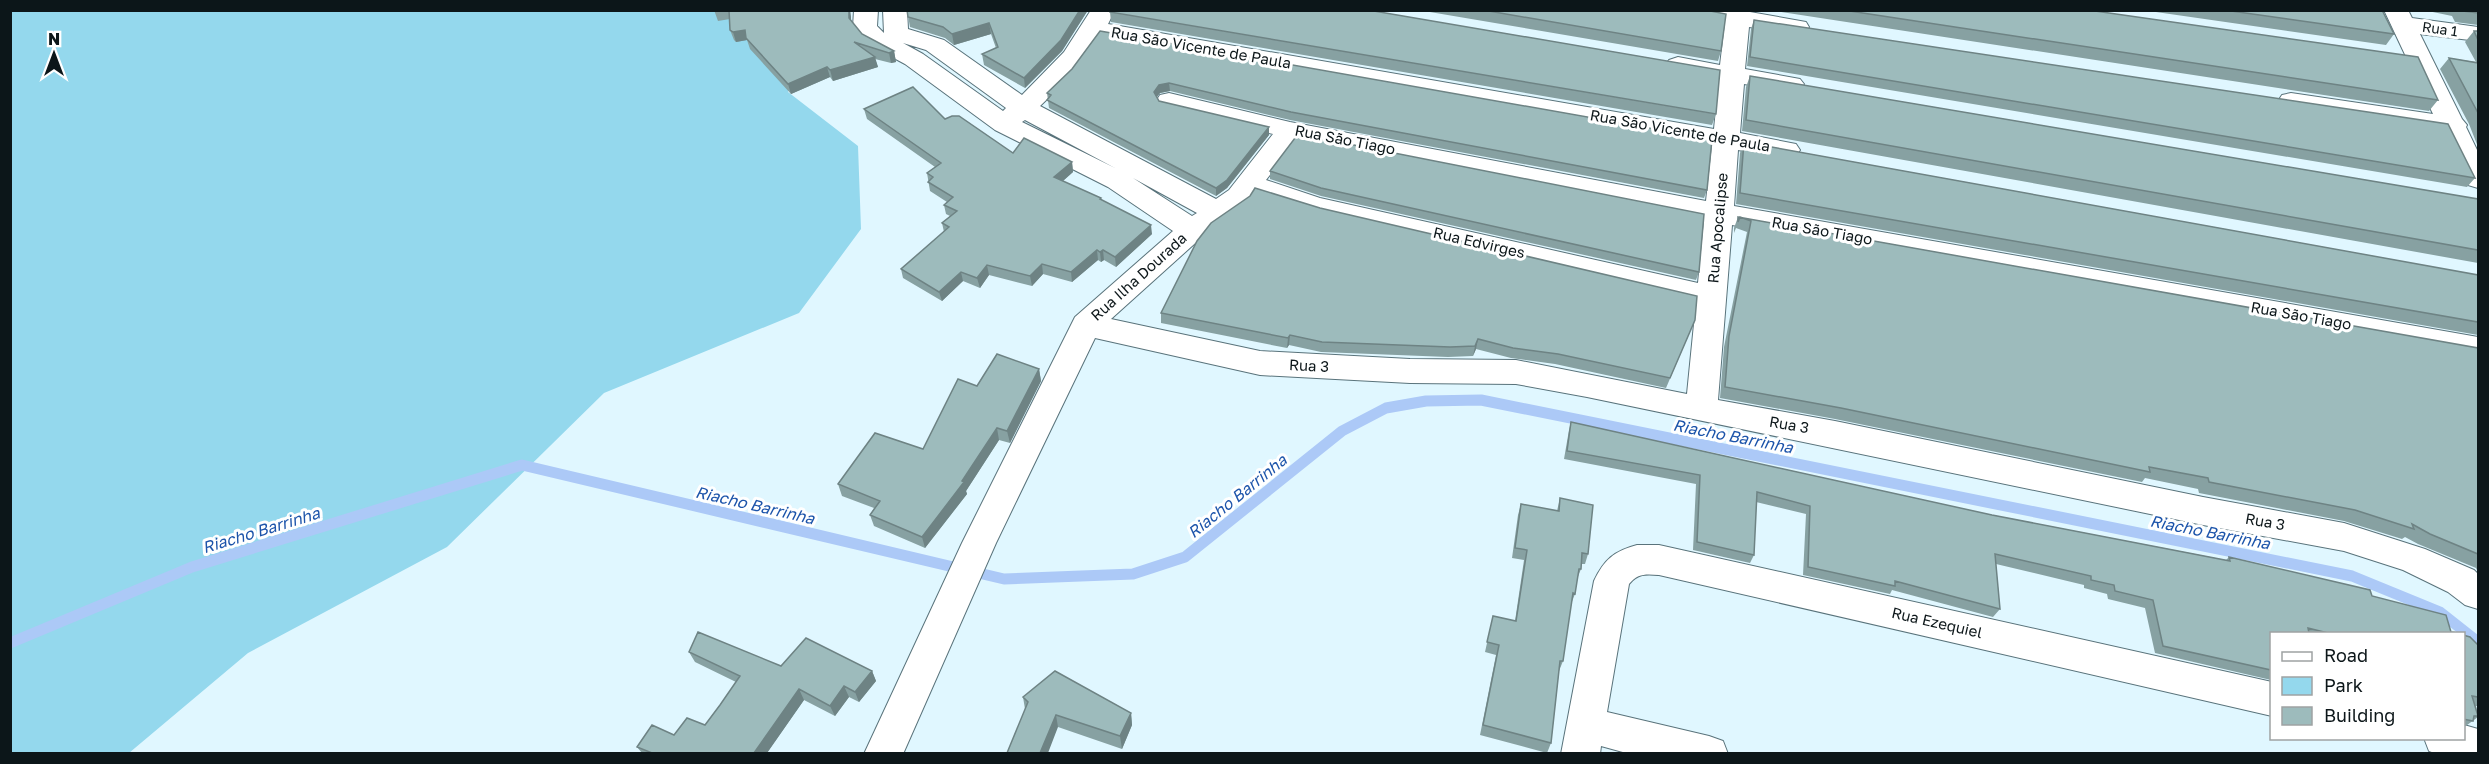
<svg xmlns="http://www.w3.org/2000/svg" width="2489" height="764" viewBox="0 0 2489 764" font-family="'Golos Text',sans-serif">
  <rect width="100%" height="100%" fill="#e0f7ff"/>
  <path fill="#94d8ed" d="M 10,11 L 794,11 L 788,92 L 858,146 L 861,229 L 799,313 L 604,393 L 447,547 L 248,653 L 129,753 L 11,753 Z"/>
  <g fill="none" stroke-linecap="round" stroke-linejoin="round">
    <path stroke="#acc9f7" stroke-width="11" d="M 10,643 L 192,567 L 522,465 L 1004,579 L 1133,574 L 1185,557 L 1342,431 L 1386,408 L 1426,401 L 1481,400 L 2352,576 L 2440,612 L 2478,642"/>
    <defs>
      <path id="minor" d="M 854,10 L 878,10 L 877,26 L 884,33 L 883,10 L 907,10 L 908,29 L 944,40 L 1022,95 L 1064,52 L 1091,10 L 1115,10 L 1108,24 L 1714,129 L 1719,79 L 1669,70 L 1665,65 L 1669,60 L 1678,57 L 1720,65 L 1725,23 L 1680,15 L 1676,10 L 1750,10 L 1750,12 L 1806,22 L 1809,27 L 1806,32 L 1797,34 L 1749,27 L 1745,69 L 1800,79 L 1804,84 L 1800,89 L 1791,92 L 1744,84 L 1740,133 L 1796,144 L 1800,150 L 1796,156 L 1787,159 L 1738,150 L 1734,206 L 2478,337 L 2478,359 L 1732,225 L 1718,400 L 1835,421 L 2203,497 L 2344,523 L 2425,549 L 2474,570 L 2478,574 L 2478,609 L 2465,605 L 2448,592 L 2403,570 L 2344,551 L 2203,525 L 1587,397 L 1516,384 L 1410,383 L 1260,375 L 1095,338 L 996,543 L 903,754 L 864,754 L 962,543 L 1075,317 L 1173,231 L 1108,187 L 995,130 L 905,64 L 866,43 L 853,27 ZM 1100,37 L 1712,145 L 1706,201 L 1290,122 L 1169,93 L 1160,95 L 1156,101 L 1160,107 L 1273,134 L 1229,190 L 1216,199 L 1040,106 L 1071,76 ZM 903,43 L 926,50 L 1006,108 L 1003,111 L 923,54 ZM 1025,120 L 1115,168 L 1022,122 ZM 1297,140 L 1704,220 L 1698,283 L 1320,198 L 1266,180 ZM 1133,178 L 1197,213 L 1192,216 ZM 1254,196 L 1320,216 L 1696,304 L 1687,394 L 1516,360 L 1410,359 L 1260,351 L 1111,319 L 1202,237 L 1249,204 Z
        M 2384,10 L 2408,10 L 2412,18 L 2478,27 L 2478,41 L 2420,34 L 2462,119 L 2467,125 L 2466,127 L 2478,152 L 2478,188 L 2468,185 L 2442,131 L 2291,109 L 2282,107 L 2278,101 L 2282,95 L 2291,93 L 2433,114 Z
        M 1637,545 L 1659,545 L 2272,682 L 2272,716 L 1659,575 C 1646,574 1638,573 1629,584 L 1607,712 L 1709,736 L 1723,741 L 1728,754 L 1630,754 L 1601,746 L 1600,754 L 1561,754 L 1594,581 C 1604,560 1614,551 1637,545 Z
        M 2464,725 L 2478,729 L 2478,754 L 2437,754 L 2429,751 L 2424,738 L 2464,738 Z"/>
    </defs>
    <use href="#minor" stroke="#59737b" stroke-width="2"/>
    <use href="#minor" fill="#fff" fill-rule="evenodd"/>
  </g>
  <path fill="#87a1a2" d="M 714,10 L 850,10 L 851,21 L 862,34 L 894,51 L 896,62 L 891,63 L 875,59 L 878,67 L 833,81 L 830,77 L 791,94 L 750,49 L 747,40 L 736,42 L 734,40 L 730,30 L 730,19 L 718,21 Z
    M 907,10 L 1088,10 L 1062,51 L 1025,88 L 984,65 L 982,54 L 996,48 L 991,34 L 954,45 L 945,38 L 910,27 Z
    M 1418,10 L 1705,10 L 1721,51 L 1718,61 Z
    M 1768,10 L 2088,10 L 2438,100 L 2429,111 Z
    M 2142,10 L 2382,10 L 2394,34 L 2386,45 Z
    M 2423,10 L 2478,10 L 2478,28 L 2478,25 L 2455,22 L 2452,16 Z
    M 1110,12 L 1716,114 L 1712,125 L 1111,22 Z
    M 1754,20 L 2475,178 L 2467,187 L 1747,66 L 1751,29 Z
    M 1100,31 L 1707,190 L 1704,198 L 1290,120 L 1170,91 L 1160,93 L 1157,97 L 1159,101 L 1269,135 L 1227,188 L 1216,196 L 1049,108 L 1047,93 L 1072,69 Z
    M 2474,31 L 2478,31 L 2478,147 L 2469,124 L 2440,69 L 2449,58 L 2476,62 L 2465,42 Z
    M 1750,76 L 2478,199 L 2478,264 L 2478,263 L 1742,131 L 1746,87 Z
    M 864,109 L 945,119 L 1013,153 L 1072,162 L 1073,172 L 1063,181 L 1102,200 L 1152,234 L 1116,267 L 1104,260 L 1101,262 L 1098,260 L 1072,282 L 1043,274 L 1032,286 L 989,275 L 980,288 L 963,281 L 942,301 L 903,278 L 901,269 L 944,232 L 942,223 L 950,216 L 946,214 L 944,205 L 947,202 L 930,191 L 927,173 L 935,167 L 867,119 Z
    M 1744,142 L 2478,275 L 2478,338 L 2478,335 L 1736,204 L 1740,153 Z
    M 1270,171 L 1699,272 L 1696,280 L 1321,196 L 1270,179 Z
    M 1738,217 L 2478,348 L 2478,572 L 2476,568 L 2418,544 L 2405,537 L 2402,539 L 2344,521 L 2199,493 L 2198,489 L 2145,478 L 2142,482 L 1835,419 L 1720,398 L 1724,347 L 1747,232 L 1736,228 L 1734,233 L 1734,228 Z
    M 1161,313 L 1695,320 L 1666,388 L 1555,364 L 1511,358 L 1476,349 L 1473,356 L 1448,357 L 1321,352 L 1289,345 L 1287,348 L 1161,323 Z
    M 1039,369 L 1041,381 L 1010,443 L 999,440 L 966,491 L 967,494 L 925,548 L 874,526 L 870,515 L 874,508 L 842,496 L 838,484 L 923,449 L 977,386 Z
    M 1571,422 L 1992,515 L 2226,560 L 2229,557 L 2372,596 L 2451,632 L 2457,633 L 2271,633 L 2271,680 L 2155,653 L 2145,608 L 2108,599 L 2107,594 L 2084,588 L 2084,585 L 1996,564 L 2000,609 L 1993,617 L 1892,590 L 1890,594 L 1803,575 L 1806,514 L 1756,502 L 1754,555 L 1750,563 L 1693,550 L 1696,484 L 1564,459 L 1569,430 Z
    M 1560,498 L 1588,554 L 1585,564 L 1581,564 L 1581,569 L 1577,579 L 1575,594 L 1571,604 L 1563,661 L 1559,671 L 1551,743 L 1547,753 L 1480,735 L 1496,655 L 1485,652 L 1493,616 L 1515,621 L 1524,560 L 1512,558 L 1518,515 L 1521,504 L 1557,511 Z
    M 2463,635 L 2478,645 L 2478,706 L 2476,706 L 2478,717 L 2463,728 Z
    M 689,652 L 781,666 L 872,671 L 876,681 L 859,702 L 849,697 L 835,716 L 804,700 L 767,753 L 642,753 L 637,747 L 705,725 L 720,705 L 736,682 L 695,662 Z
    M 1023,697 L 1131,713 L 1132,725 L 1122,749 L 1058,727 L 1025,709 Z"/>
  <path fill="#6e8384" d="M 849,10 L 850,10 L 851,17 L 851,28 L 849,18 Z
    M 1080,10 L 1088,10 L 1062,51 L 1025,88 L 1024,78 Z
    M 989,23 L 991,34 L 954,45 L 952,34 Z
    M 745,30 L 747,40 L 736,42 L 733,32 Z
    M 894,51 L 896,62 L 891,63 L 889,53 Z
    M 875,57 L 878,67 L 833,81 L 830,70 Z
    M 827,67 L 830,77 L 791,94 L 788,84 Z
    M 1169,83 L 1170,91 L 1160,93 L 1154,100 L 1154,92 L 1159,85 Z
    M 1269,127 L 1269,135 L 1227,188 L 1216,196 L 1216,188 Z
    M 1072,162 L 1073,172 L 1056,187 L 1054,177 Z
    M 1151,225 L 1152,234 L 1116,267 L 1115,257 Z
    M 1097,250 L 1098,260 L 1072,282 L 1071,272 Z
    M 1103,250 L 1104,260 L 1101,262 L 1100,252 Z
    M 1042,264 L 1043,274 L 1032,286 L 1030,276 Z
    M 987,265 L 989,275 L 980,288 L 977,278 Z
    M 961,272 L 963,281 L 942,301 L 939,292 Z
    M 1290,335 L 1289,345 L 1287,348 L 1288,338 Z
    M 1478,339 L 1476,349 L 1473,356 L 1475,346 Z
    M 1039,369 L 1041,381 L 1010,443 L 1007,431 Z
    M 997,428 L 999,440 L 966,491 L 967,494 L 925,548 L 922,537 L 962,481 Z
    M 872,671 L 876,681 L 859,702 L 855,692 Z
    M 844,686 L 849,697 L 835,716 L 830,706 Z
    M 799,689 L 804,700 L 767,753 L 754,753 Z
    M 1131,713 L 1132,725 L 1122,749 L 1120,736 Z
    M 1056,715 L 1058,727 L 1048,753 L 1040,753 Z"/>
  <path fill="#9dbbbc" stroke="#6e8384" stroke-width="1.5" d="M 729,10 L 849,10 L 849,18 L 862,34 L 894,51 L 889,53 L 854,42 L 875,57 L 830,70 L 827,67 L 788,84 L 746,38 L 745,30 L 733,32 L 730,30 Z
    M 907,10 L 1080,10 L 1061,40 L 1024,78 L 982,54 L 998,47 L 989,23 L 952,34 L 943,27 L 908,17 Z
    M 1111,10 L 1368,10 L 1720,70 L 1716,114 L 1110,12 Z
    M 1483,10 L 1705,10 L 1726,14 L 1721,51 Z
    M 1843,10 L 2088,10 L 2418,57 L 2438,100 Z
    M 2224,10 L 2382,10 L 2394,34 Z
    M 2463,10 L 2478,10 L 2478,13 L 2463,11 Z
    M 1754,20 L 2448,124 L 2475,178 L 1750,57 Z
    M 1100,31 L 1712,139 L 1707,190 L 1291,112 L 1169,83 L 1159,85 L 1154,92 L 1159,101 L 1269,127 L 1227,180 L 1216,188 L 1047,100 L 1051,95 L 1047,93 L 1072,69 Z
    M 2474,31 L 2478,31 L 2478,40 Z
    M 2449,58 L 2478,63 L 2478,114 L 2478,113 Z
    M 1750,76 L 2478,199 L 2478,250 L 1746,120 Z
    M 913,87 L 945,119 L 952,116 L 959,116 L 1013,153 L 1024,138 L 1072,162 L 1054,177 L 1101,198 L 1100,199 L 1151,225 L 1115,257 L 1103,250 L 1100,252 L 1097,250 L 1071,272 L 1042,264 L 1030,276 L 987,265 L 977,278 L 961,272 L 939,292 L 901,269 L 949,227 L 942,223 L 957,211 L 944,205 L 953,197 L 928,182 L 933,177 L 927,173 L 941,163 L 864,109 Z
    M 1298,134 L 1704,214 L 1699,272 L 1321,188 L 1270,171 Z
    M 1744,142 L 2478,275 L 2478,322 L 1740,193 Z
    M 1255,188 L 1320,208 L 1697,296 L 1695,320 L 1670,378 L 1558,354 L 1513,348 L 1478,339 L 1475,346 L 1450,347 L 1322,342 L 1290,335 L 1288,338 L 1161,313 L 1197,241 L 1211,223 L 1250,196 Z
    M 1738,217 L 2478,348 L 2478,554 L 2430,534 L 2412,524 L 2414,529 L 2355,510 L 2209,482 L 2208,478 L 2149,467 L 2150,472 L 1841,408 L 1725,387 L 1729,336 L 1751,221 L 1740,217 L 1738,222 Z
    M 997,354 L 1039,369 L 1007,431 L 997,428 L 962,481 L 964,482 L 922,537 L 870,515 L 880,501 L 838,484 L 875,433 L 923,449 L 958,379 L 977,386 Z
    M 1571,422 L 1992,515 L 2230,561 L 2229,557 L 2370,590 L 2372,596 L 2446,615 L 2451,632 L 2457,633 L 2328,633 L 2308,628 L 2309,633 L 2271,633 L 2271,670 L 2163,646 L 2153,600 L 2115,591 L 2114,585 L 2091,580 L 2091,576 L 1995,554 L 2000,609 L 1895,581 L 1895,586 L 1808,567 L 1810,506 L 1757,492 L 1754,555 L 1697,542 L 1700,475 L 1567,451 Z
    M 1560,498 L 1593,505 L 1588,554 L 1582,553 L 1581,569 L 1579,569 L 1575,594 L 1573,593 L 1563,661 L 1560,661 L 1551,743 L 1483,725 L 1499,645 L 1487,642 L 1493,616 L 1516,621 L 1527,550 L 1515,548 L 1521,504 L 1559,511 Z
    M 698,632 L 781,666 L 806,638 L 872,671 L 855,692 L 844,686 L 830,706 L 799,689 L 754,753 L 652,753 L 637,747 L 652,725 L 674,735 L 687,718 L 705,725 L 720,705 L 740,676 L 689,652 Z
    M 2463,635 L 2470,637 L 2478,645 L 2478,697 L 2472,696 L 2478,716 L 2474,716 L 2473,721 L 2463,719 Z
    M 1055,671 L 1131,713 L 1120,736 L 1056,715 L 1040,753 L 1007,753 L 1028,702 L 1023,697 Z"/>
  <g text-anchor="middle" stroke-width="6" stroke-linejoin="round" paint-order="stroke">
    <g font-size="14" fill="#0c1619" stroke="#fff">
      <text transform="translate(2440 29) rotate(8)" y="5">Rua 1</text>
    </g>
    <g font-size="15" fill="#0c1619" stroke="#fff">
      <text transform="translate(1201 48) rotate(10)" y="5">Rua São Vicente de Paula</text>
      <text transform="translate(1680 131) rotate(10)" y="5">Rua São Vicente de Paula</text>
      <text transform="translate(1345 140) rotate(11)" y="5">Rua São Tiago</text>
      <text transform="translate(1718 228) rotate(-85)" y="5">Rua Apocalipse</text>
      <text transform="translate(1822 231) rotate(10)" y="5">Rua São Tiago</text>
      <text transform="translate(1479 243) rotate(13)" y="5">Rua Edvirges</text>
      <text transform="translate(1139 277) rotate(-42)" y="5">Rua Ilha Dourada</text>
      <text transform="translate(2301 316) rotate(10)" y="5">Rua São Tiago</text>
      <text transform="translate(1309 366) rotate(3)" y="5">Rua 3</text>
      <text transform="translate(1789 425) rotate(10)" y="5">Rua 3</text>
      <text transform="translate(2265 522) rotate(10)" y="5">Rua 3</text>
      <text transform="translate(1937 623) rotate(13)" y="5">Rua Ezequiel</text>
    </g>
    <g font-size="16" font-style="italic" fill="#1c54aa" stroke="#fff">
      <text transform="translate(1733 436) rotate(11)" y="6">Riacho Barrinha</text>
      <text transform="translate(1237 496) rotate(-39)" y="6">Riacho Barrinha</text>
      <text transform="translate(755 505) rotate(13)" y="6">Riacho Barrinha</text>
      <text transform="translate(261 530) rotate(-17)" y="6">Riacho Barrinha</text>
      <text transform="translate(2210 532) rotate(11)" y="6">Riacho Barrinha</text>
    </g>
  </g>
  <rect width="2489" height="764" fill="none" stroke="#0c1619" stroke-width="24"/>
  <rect x="2270" y="632" width="195" height="108" fill="#ffffff" stroke="#9ea2a3" stroke-width="1.5"/>
  <rect x="2282" y="652" width="30" height="9" fill="#ffffff" stroke="#9ea2a3" stroke-width="1.5"/>
  <text x="2324" y="662" font-size="18" fill="#0c1619">Road</text>
  <rect x="2282" y="677" width="30" height="18" fill="#94d8ed" stroke="#9ea2a3" stroke-width="1.5"/>
  <text x="2324" y="692" font-size="18" fill="#0c1619">Park</text>
  <rect x="2282" y="707" width="30" height="18" fill="#9dbbbc" stroke="#9ea2a3" stroke-width="1.5"/>
  <text x="2324" y="722" font-size="18" fill="#0c1619">Building</text>
  <g transform="translate(54 54)" stroke="#ffffff" stroke-width="4.5" paint-order="stroke">
  <path d="M0-4.5L10 22L0 15L-10 22Z" fill="#0c1619"/>
  <text y="-9" font-size="16" font-weight="bold" text-anchor="middle" fill="#0c1619">N</text>
  </g>
</svg>
